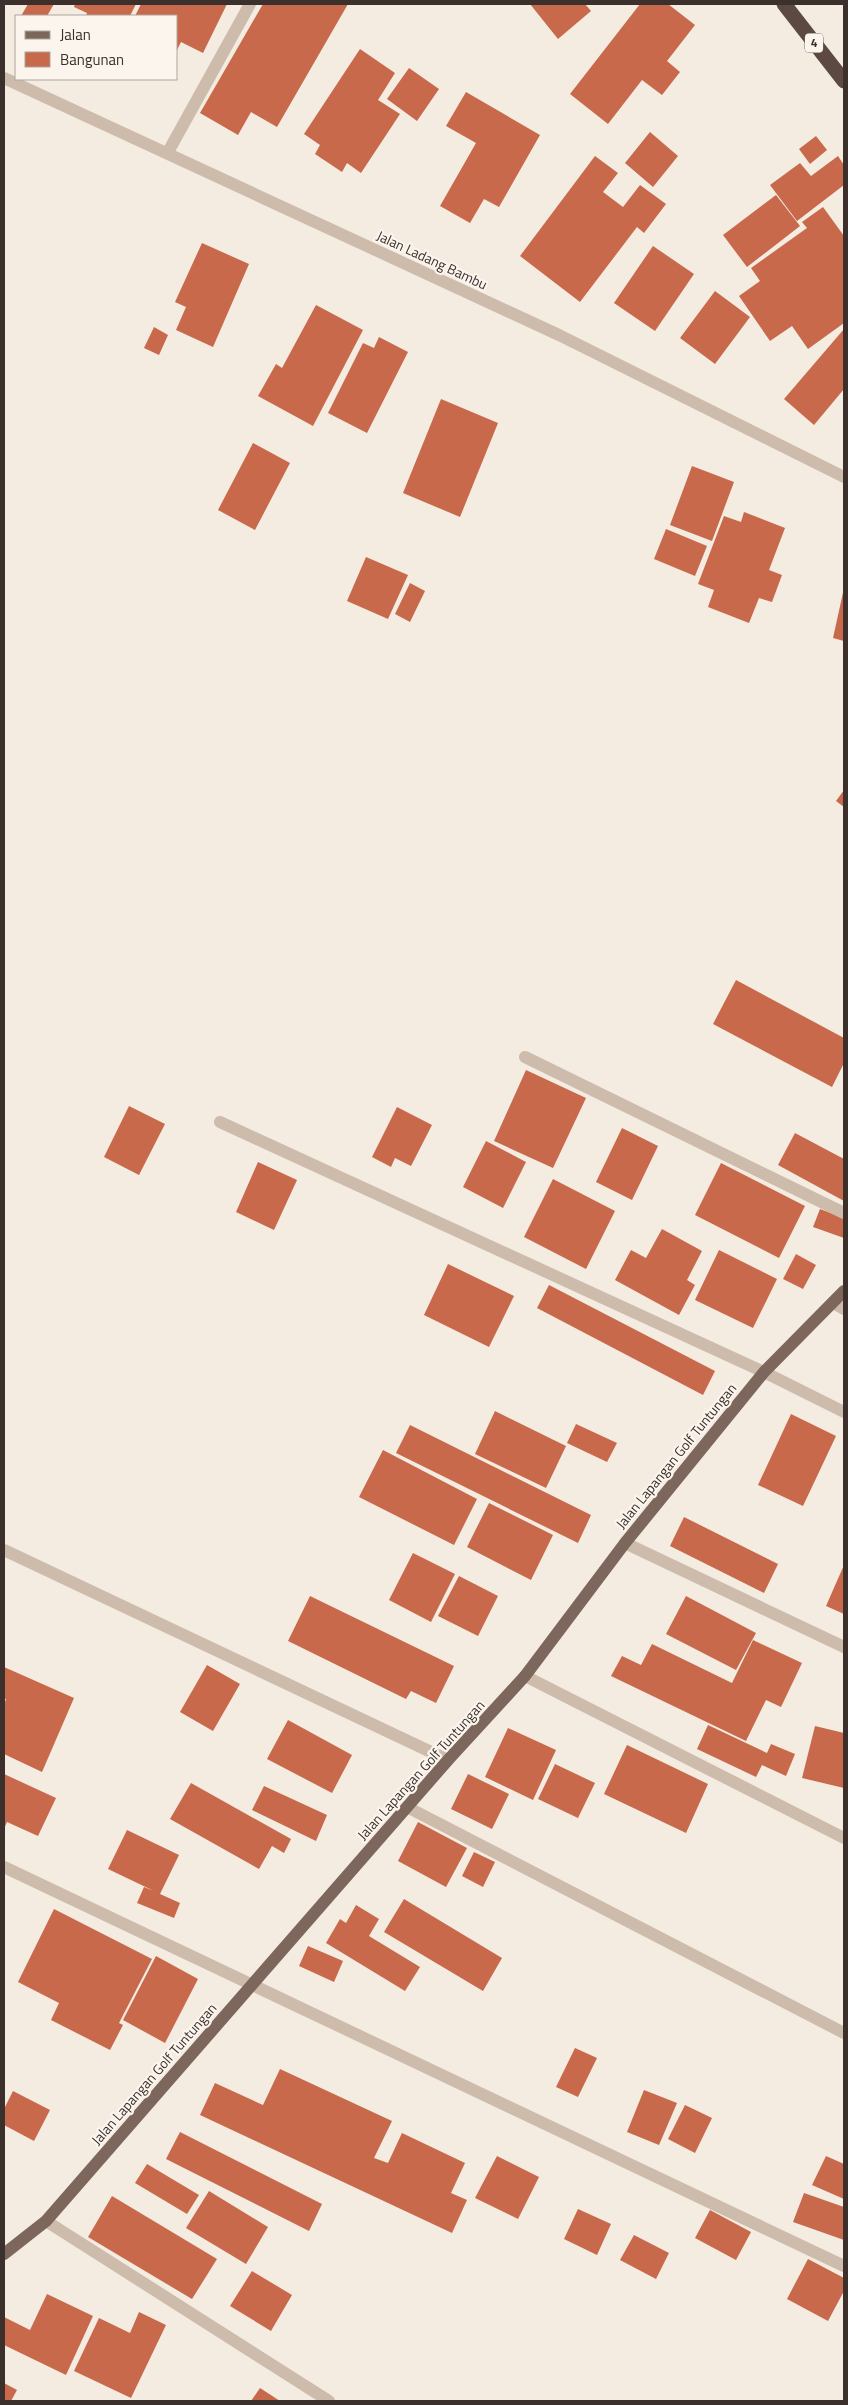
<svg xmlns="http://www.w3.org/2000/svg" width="848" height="2405" viewBox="0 0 848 2405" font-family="'Titillium Web',sans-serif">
  <rect width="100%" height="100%" fill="#f4ebe1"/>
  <path fill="#c8694b" d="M 28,4 L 54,4 L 47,16 L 21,16 Z
    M 75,4 L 136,4 L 130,16 L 86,16 L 87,13 L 74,7 Z
    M 141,4 L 227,4 L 203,53 L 181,42 L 176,52 L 176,16 L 135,16 Z
    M 263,4 L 348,4 L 277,127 L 251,112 L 238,135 L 200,113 Z
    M 530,4 L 585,4 L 591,11 L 558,39 Z
    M 640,4 L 668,4 L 695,25 L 667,61 L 680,72 L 662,95 L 642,80 L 608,124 L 570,94 Z
    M 360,49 L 395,73 L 378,100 L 400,114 L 361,173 L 347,163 L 342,172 L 315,154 L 320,145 L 304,134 Z
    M 409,68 L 439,89 L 417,121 L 387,99 Z
    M 466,92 L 540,135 L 499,207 L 484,199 L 470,223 L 440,206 L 476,143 L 446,126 Z
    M 650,132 L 678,156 L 653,187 L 625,163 Z
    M 816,136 L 827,150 L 810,164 L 799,149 Z
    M 595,156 L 618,173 L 603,192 L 623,207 L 640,185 L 666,204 L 644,233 L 637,227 L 580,302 L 520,256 Z
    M 838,156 L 844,165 L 844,185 L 797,221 L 770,185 L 800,163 L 811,176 Z
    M 776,195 L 800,226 L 747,267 L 723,235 Z
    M 823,207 L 844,236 L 844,323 L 808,349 L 792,326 L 770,341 L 739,296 L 760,281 L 751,268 L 807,228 L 802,222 Z
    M 202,243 L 249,264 L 213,347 L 176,330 L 186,307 L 175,302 Z
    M 653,246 L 694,274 L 655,331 L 614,303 Z
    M 715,291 L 750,317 L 715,364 L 680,338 Z
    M 316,305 L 363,330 L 313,426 L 258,396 L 276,364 L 282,368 Z
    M 154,327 L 168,335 L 159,355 L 144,348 Z
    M 844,329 L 844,389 L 814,425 L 784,399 Z
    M 379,337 L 408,352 L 367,433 L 328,413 L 363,343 L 374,348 Z
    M 441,399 L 498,423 L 460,517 L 403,493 Z
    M 253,443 L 290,463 L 255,530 L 218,510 Z
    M 692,466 L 734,482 L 712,541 L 670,525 Z
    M 744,512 L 785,528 L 769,570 L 782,575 L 772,602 L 759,598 L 749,623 L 708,607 L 714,590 L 698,584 L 724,516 L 741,522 Z
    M 666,529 L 707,546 L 695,576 L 654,559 Z
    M 366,557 L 408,575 L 388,619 L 347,601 Z
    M 410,583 L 425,591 L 410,622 L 395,614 Z
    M 844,588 L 844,641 L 833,638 Z
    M 844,790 L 844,807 L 836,801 Z
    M 736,980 L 844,1038 L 844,1063 L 832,1087 L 713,1024 Z
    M 526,1070 L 586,1098 L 553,1168 L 494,1141 Z
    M 129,1106 L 165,1124 L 139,1175 L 104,1157 Z
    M 397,1107 L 432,1125 L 411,1166 L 395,1158 L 391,1167 L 372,1157 Z
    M 622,1128 L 658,1146 L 632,1200 L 596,1182 Z
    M 795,1133 L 844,1159 L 844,1201 L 778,1165 Z
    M 486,1141 L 526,1162 L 503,1208 L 463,1187 Z
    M 258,1162 L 297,1180 L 274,1230 L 236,1212 Z
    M 721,1163 L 805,1206 L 779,1258 L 695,1215 Z
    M 553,1179 L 615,1211 L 586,1269 L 524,1237 Z
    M 820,1209 L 844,1218 L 844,1238 L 813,1227 Z
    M 662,1229 L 702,1251 L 687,1280 L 695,1285 L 679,1315 L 615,1280 L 631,1250 L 646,1258 Z
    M 719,1250 L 777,1279 L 753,1328 L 695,1300 Z
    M 796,1254 L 816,1265 L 803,1289 L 783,1279 Z
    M 448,1264 L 514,1296 L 489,1347 L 424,1315 Z
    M 549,1285 L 715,1371 L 703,1395 L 537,1308 Z
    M 495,1411 L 566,1446 L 546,1488 L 475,1454 Z
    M 791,1414 L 836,1436 L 803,1506 L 758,1485 Z
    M 576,1424 L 617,1443 L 607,1462 L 567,1443 Z
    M 410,1425 L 591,1515 L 578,1543 L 396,1453 Z
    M 383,1450 L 477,1499 L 454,1545 L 359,1497 Z
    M 489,1503 L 553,1535 L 531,1580 L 467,1547 Z
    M 684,1517 L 778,1564 L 764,1593 L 670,1546 Z
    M 413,1553 L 455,1574 L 431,1622 L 389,1600 Z
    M 844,1565 L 844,1614 L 826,1606 Z
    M 459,1576 L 498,1596 L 478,1636 L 438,1616 Z
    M 310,1596 L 454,1666 L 436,1703 L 411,1691 L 406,1699 L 288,1641 Z
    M 686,1596 L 756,1633 L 736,1670 L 666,1634 Z
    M 753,1640 L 802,1663 L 781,1707 L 766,1700 L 746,1741 L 611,1676 L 622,1656 L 641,1665 L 652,1644 L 732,1683 Z
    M 207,1665 L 240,1684 L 213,1731 L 180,1712 Z
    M 4,1667 L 74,1698 L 42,1772 L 4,1754 L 4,1705 L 6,1699 L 4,1698 Z
    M 288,1720 L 352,1755 L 332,1793 L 267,1759 Z
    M 708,1725 L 767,1753 L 771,1744 L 795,1754 L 786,1776 L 762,1765 L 756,1777 L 697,1749 Z
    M 815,1726 L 844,1733 L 844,1788 L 802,1778 Z
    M 508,1728 L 556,1750 L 533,1800 L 485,1777 Z
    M 627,1745 L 708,1784 L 686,1833 L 604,1794 Z
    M 555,1764 L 595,1783 L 578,1818 L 538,1799 Z
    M 4,1774 L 56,1798 L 38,1836 L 7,1822 L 4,1829 Z
    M 468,1774 L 509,1794 L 492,1829 L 451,1809 Z
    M 191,1783 L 291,1839 L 284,1853 L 272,1846 L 259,1869 L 170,1819 Z
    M 264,1786 L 327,1815 L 316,1841 L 252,1810 Z
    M 418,1822 L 467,1848 L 446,1887 L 398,1861 Z
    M 127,1830 L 179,1855 L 160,1894 L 180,1903 L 174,1918 L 137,1903 L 144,1887 L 154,1891 L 108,1869 Z
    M 474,1852 L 495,1862 L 483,1887 L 462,1876 Z
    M 404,1899 L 502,1958 L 483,1991 L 384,1932 Z
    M 356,1905 L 379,1919 L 369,1936 L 420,1967 L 405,1991 L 326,1943 L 340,1919 L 346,1923 Z
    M 54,1909 L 152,1959 L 119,2023 L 123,2025 L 110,2050 L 51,2020 L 59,2003 L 18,1982 Z
    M 308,1946 L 343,1961 L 334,1982 L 299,1966 Z
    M 156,1956 L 198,1979 L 165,2043 L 123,2020 Z
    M 575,2048 L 597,2058 L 578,2097 L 556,2087 Z
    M 280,2069 L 392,2121 L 374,2158 L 388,2163 L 402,2133 L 465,2163 L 451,2193 L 467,2200 L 452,2233 L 200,2115 L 215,2083 L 263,2105 Z
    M 644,2090 L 677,2103 L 659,2145 L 627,2132 Z
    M 13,2091 L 50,2110 L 34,2141 L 4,2125 L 4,2109 Z
    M 685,2105 L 712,2118 L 695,2153 L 668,2139 Z
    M 180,2132 L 322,2204 L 309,2231 L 166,2159 Z
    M 497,2156 L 539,2177 L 518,2219 L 475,2198 Z
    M 826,2156 L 844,2164 L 844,2199 L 812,2185 Z
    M 147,2164 L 199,2195 L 187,2214 L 135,2183 Z
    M 209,2191 L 268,2227 L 246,2264 L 186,2228 Z
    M 804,2193 L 844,2207 L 844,2240 L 793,2222 Z
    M 112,2196 L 217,2259 L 192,2299 L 88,2237 Z
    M 578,2209 L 611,2224 L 597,2255 L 564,2239 Z
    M 710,2210 L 751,2232 L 736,2260 L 695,2238 Z
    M 634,2235 L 669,2253 L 656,2279 L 620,2260 Z
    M 808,2259 L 844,2278 L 844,2291 L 828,2321 L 787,2299 Z
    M 252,2271 L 292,2295 L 271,2331 L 230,2306 Z
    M 47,2294 L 93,2316 L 66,2375 L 4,2345 L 4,2317 L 30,2330 Z
    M 139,2312 L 166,2325 L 131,2398 L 74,2371 L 99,2318 L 130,2333 Z
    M 4,2383 L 17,2390 L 11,2401 L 4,2401 Z
    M 260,2388 L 280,2401 L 251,2401 Z"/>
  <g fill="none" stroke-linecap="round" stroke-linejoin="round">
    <path stroke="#cdbbac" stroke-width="12" d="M 4,78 L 559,335 L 844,477
      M 168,152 L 250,4
      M 525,1057 L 844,1213
      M 220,1122 L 764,1372 L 844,1412
      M 833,1303 L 844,1309
      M 625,1543 L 844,1647
      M 4,1550 L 448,1760
      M 525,1676 L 844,1838
      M 407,1807 L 844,2033
      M 4,1867 L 844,2266
      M 46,2221 L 329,2401"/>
    <path stroke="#7d675c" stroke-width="12" d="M 4,2254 L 46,2221 L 448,1760 L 525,1676 L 625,1543 L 764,1372 L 844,1291"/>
    <path stroke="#5c4a42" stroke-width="15" d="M 784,4 L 844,81"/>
  </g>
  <g text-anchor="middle" stroke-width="4.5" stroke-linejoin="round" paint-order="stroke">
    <rect fill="#fbf5ee" stroke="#756b66" stroke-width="1" x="805" y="33.5" width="18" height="19" rx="4"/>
    <g font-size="12" font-weight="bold" fill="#3b302b">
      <text x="814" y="47">4</text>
    </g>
    <g font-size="14" fill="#3b302b" stroke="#fbf5ee">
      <text transform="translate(432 260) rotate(25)" y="5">Jalan Ladang Bambu</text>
      <text transform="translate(676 1456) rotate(-51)" y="5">Jalan Lapangan Golf Tuntungan</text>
      <text transform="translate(421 1770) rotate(-48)" y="5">Jalan Lapangan Golf Tuntungan</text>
      <text transform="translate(154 2074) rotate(-49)" y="5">Jalan Lapangan Golf Tuntungan</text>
    </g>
  </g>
  <rect width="848" height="2405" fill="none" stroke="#3b302b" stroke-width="10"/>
  <rect x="15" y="15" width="162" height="65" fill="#fbf5ee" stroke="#aea6a0"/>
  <rect x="25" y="31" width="25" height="8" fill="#7d675c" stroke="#aea6a0"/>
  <text x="60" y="40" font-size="15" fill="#3b302b">Jalan</text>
  <rect x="25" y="52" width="25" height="15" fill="#c8694b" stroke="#aea6a0"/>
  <text x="60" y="65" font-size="15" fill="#3b302b">Bangunan</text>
</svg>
